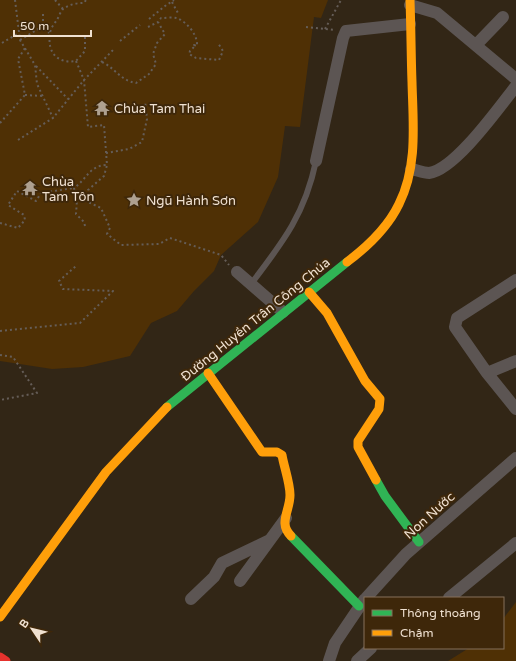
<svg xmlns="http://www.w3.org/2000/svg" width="516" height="661" viewBox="0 0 516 661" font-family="'Varela Round',sans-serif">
  <rect width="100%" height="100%" fill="#322616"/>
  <path fill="#4f3005" d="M 0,0 L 328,0 L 321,18 L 314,17 L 300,127 L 285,126 L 278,177 L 258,222 L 221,255 L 214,271 L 194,291 L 177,311 L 151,323 L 130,356 L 83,367 L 52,369 L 0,361 Z
    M 516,602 L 516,661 L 448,661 L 469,648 L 503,648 L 503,619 Z"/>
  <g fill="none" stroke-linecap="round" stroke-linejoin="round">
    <path stroke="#655d58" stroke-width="2" stroke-dasharray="2 3" stroke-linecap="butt" d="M 15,0 L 20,40 L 35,65 L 37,84 L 53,118
      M 55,0 L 63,9
      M 172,2 L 179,15
      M 149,19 L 165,6 L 174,0
      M 43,26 L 43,11
      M 148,27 L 158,22
      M 306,27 L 335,30
      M 325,29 L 341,0
      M 85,37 L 85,51 L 76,61 C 58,64 47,53 50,34 C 50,29 54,24 57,20 C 59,16 61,11 63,9 C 70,4 77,3 84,3 L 86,0
      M 20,40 L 43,26 L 49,33
      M 120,41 L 140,25
      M 2,43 L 19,33
      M 76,61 L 84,80 L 88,127 L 104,125 L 107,165 L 104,176 L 88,190 L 88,202 L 101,208 L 110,228 L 107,234 L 121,245 L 159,244 L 170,238 L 221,255 L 229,265
      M 102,62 C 115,68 121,81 136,83 L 149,74 L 156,64 L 153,54 L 157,43 L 165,34 L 158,22 L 161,18 C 166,18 172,17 177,18 C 187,22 198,35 197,46 L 194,45 L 195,46 L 190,51 L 189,54 L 196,58 L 219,60 L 223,51 L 218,43
      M 36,66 L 68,99
      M 25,95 L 43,96
      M 0,123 L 25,95 L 18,59 L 25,48
      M 18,140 L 53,118 L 84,80 L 113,50
      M 106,153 L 129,149 L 142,142 L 147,119 L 145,101
      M 0,223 L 18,228 L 25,220 L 24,215 L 8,205 L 17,191 L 36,201 L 41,193 L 74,188
      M 85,226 L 84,222 L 76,214 L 77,200 L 74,188 C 87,179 89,166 106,165
      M 0,331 L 80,323 L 113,291 L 63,289 L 59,281 L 76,266
      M 0,355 L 13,357 L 37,393 L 0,400"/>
    <path stroke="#5c5553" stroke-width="6" d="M 251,284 C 283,242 305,214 316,161"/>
    <path stroke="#5c5553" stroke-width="12" d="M 410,5 L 437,13 L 516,79
      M 476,45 L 503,17
      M 316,161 L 343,38 L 346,31 L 410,24
      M 411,169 C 416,170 424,173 429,173 C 455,170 500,106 516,86
      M 237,272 L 283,312
      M 516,280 L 457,318 L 455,327 L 487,373 L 516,409
      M 487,373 L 516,361
      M 240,581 L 286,518
      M 366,598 L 406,554 L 516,458
      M 449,598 L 516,543
      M 191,599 L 214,577 L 222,563 L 270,540
      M 329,661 L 335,643 L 364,600
      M 357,661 L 371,648"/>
    <path stroke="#30b455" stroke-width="9" d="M 167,407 L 347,262
      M 376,480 L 385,496 L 419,542
      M 291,536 L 359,606"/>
    <path stroke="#ff9f0a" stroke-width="9" d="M 347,262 C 367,247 388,227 399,204 C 418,166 413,123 412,82 C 411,55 411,27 410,0
      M 309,292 L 327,313 L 365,381 L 380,399 L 379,409 L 358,441 L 358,447 L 376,480
      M 208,373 L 262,452 L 277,452 L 282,455 C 284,467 290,483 290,495 C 290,511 278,523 291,536
      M 0,617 L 106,472 L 167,407"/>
    <path stroke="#e5322d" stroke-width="9" d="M 0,657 L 6,661"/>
  </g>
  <defs>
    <symbol id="temple-bare" viewBox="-9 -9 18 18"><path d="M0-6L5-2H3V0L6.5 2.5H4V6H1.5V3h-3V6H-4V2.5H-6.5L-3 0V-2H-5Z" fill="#aea090" stroke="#3e270a" stroke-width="2.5" paint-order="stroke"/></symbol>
    <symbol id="sight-bare" viewBox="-9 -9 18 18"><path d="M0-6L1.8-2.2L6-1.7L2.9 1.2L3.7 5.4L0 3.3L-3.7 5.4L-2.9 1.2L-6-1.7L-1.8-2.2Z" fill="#aea090" stroke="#3e270a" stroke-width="2.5" paint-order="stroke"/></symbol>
  </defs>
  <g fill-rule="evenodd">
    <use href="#temple-bare" x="91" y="97" width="22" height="22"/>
    <use href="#temple-bare" x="19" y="177" width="22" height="22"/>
    <use href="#sight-bare" x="123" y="189" width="22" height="22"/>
  </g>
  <g text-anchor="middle" stroke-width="4" stroke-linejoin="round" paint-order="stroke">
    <g font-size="13" fill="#f0e1d1" stroke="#3e270a" text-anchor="start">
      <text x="114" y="113">Chùa Tam Thai</text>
      <text x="42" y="186">Chùa<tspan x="42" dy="15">Tam Tôn</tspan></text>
      <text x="146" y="205">Ngũ Hành Sơn</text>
    </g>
    <g font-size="13" fill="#f0e1d1" stroke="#3e270a">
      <text transform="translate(255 319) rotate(-39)" y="5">Đường Huyền Trân Công Chúa</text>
      <text transform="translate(429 515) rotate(-42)" y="5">Non Nước</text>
    </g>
  </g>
  <rect x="364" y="597" width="140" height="52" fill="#3e270a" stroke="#85715a"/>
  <rect x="372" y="610" width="20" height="6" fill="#30b455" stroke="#85715a"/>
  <text x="400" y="617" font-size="12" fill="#f0e1d1">Thông thoáng</text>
  <rect x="372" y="630" width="20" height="6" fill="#ff9f0a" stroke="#85715a"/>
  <text x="400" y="637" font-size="12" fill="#f0e1d1">Chậm</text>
  <g transform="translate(32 629) rotate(305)" stroke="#3e270a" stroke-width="3" paint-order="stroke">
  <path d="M0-3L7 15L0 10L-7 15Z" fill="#f0e1d1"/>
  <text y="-6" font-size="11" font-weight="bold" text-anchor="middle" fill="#f0e1d1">B</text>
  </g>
  <path d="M14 30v6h77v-6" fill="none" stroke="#f0e1d1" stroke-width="2"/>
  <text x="20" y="30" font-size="12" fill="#f0e1d1" stroke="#3e270a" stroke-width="3" paint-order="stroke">50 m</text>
</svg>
